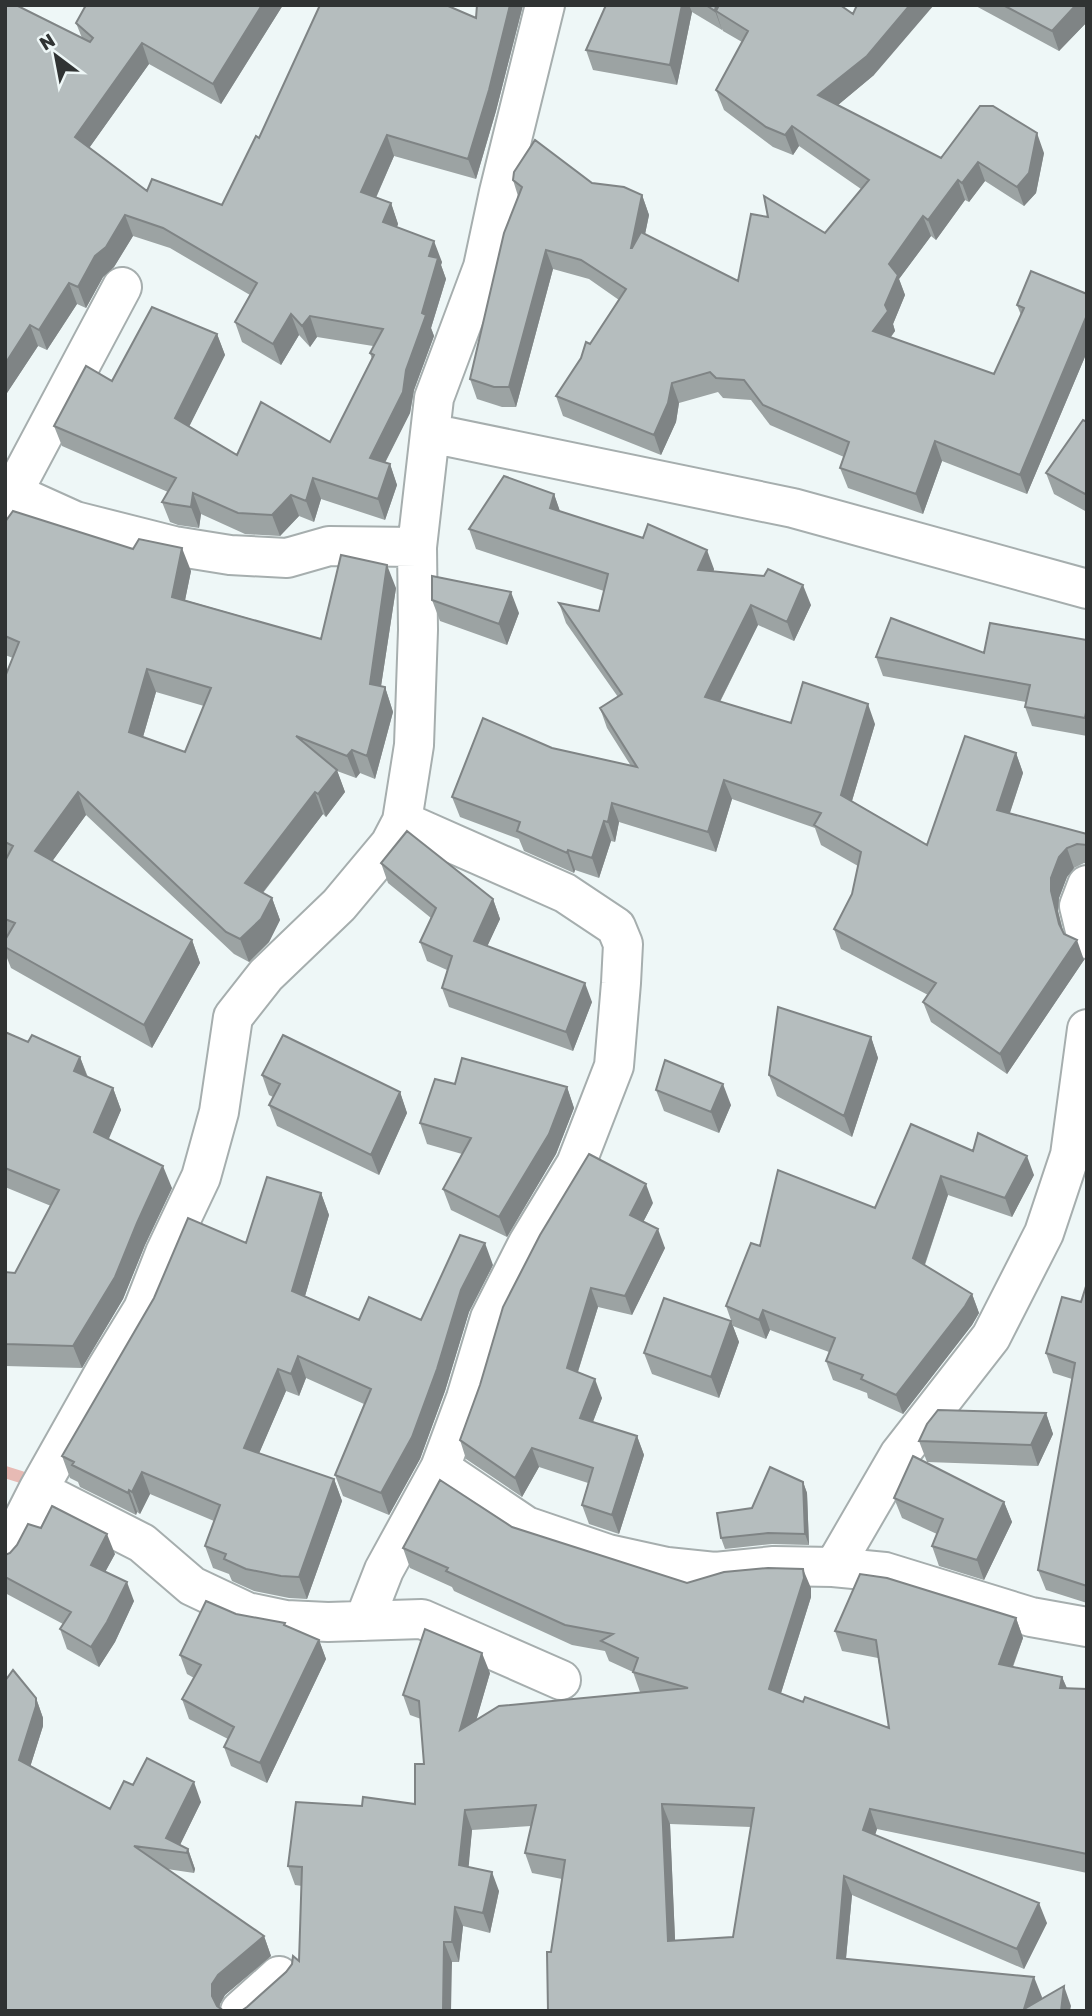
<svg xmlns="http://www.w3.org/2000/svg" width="1092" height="2016" viewBox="0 0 1092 2016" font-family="Rubik,sans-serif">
  <rect width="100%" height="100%" fill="#eef7f7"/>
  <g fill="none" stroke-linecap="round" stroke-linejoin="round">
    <path stroke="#e7bab4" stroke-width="12" d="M 5,1472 L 21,1477"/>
    <defs>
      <path id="minor" d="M 430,433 L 793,508 L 1087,589
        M 13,493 L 75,521 L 174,546 L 230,555 L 287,558 L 329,546 L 417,547
        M 5,507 L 122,287
        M 1087,885 L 1079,906 L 1087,939
        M 440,1468 L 526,1526 L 608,1554 L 667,1567 L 715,1572 L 774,1566 L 833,1567 L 885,1572 L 1031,1617 L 1087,1627
        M 38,1490 L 105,1371 L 143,1309 L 165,1253 L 201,1177 L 219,1112 L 233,1017 L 266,975 L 339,905 L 390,844 L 402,821 L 414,745 L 418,630 L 417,547 L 434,398 L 483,267 L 499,192 L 545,5
        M 5,1555 L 38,1490 L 142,1543 L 192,1586 L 247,1612 L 286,1620 L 328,1622 L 422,1619 L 561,1680
        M 834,1567 L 899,1455 L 991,1337 L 1044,1233 L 1070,1155 L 1087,1029
        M 364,1621 L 384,1570 L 440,1468 L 466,1398 L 490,1318 L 528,1243 L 576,1164 L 614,1066 L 621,983 L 623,944 L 616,927 L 565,893 L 402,821
        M 240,2011 L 279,1976"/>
    </defs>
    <use href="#minor" stroke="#a6aeae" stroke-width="42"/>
    <use href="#minor" stroke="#fff" stroke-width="38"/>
  </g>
  <path fill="#9ca3a3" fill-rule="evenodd" d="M 86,5 L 283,5 L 221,104 L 149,64 L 89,148 L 147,191 L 222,205 L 259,138 L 476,18 L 477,5 L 523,5 L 496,111 L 476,179 L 394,156 L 376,198 L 391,203 L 398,224 L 397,227 L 442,262 L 441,265 L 446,279 L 431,328 L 434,336 L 414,390 L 410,413 L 385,463 L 390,464 L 397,485 L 385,520 L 321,499 L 314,522 L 299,516 L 280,536 L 245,534 L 201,514 L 199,528 L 178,525 L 170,522 L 162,502 L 168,492 L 62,446 L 54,426 L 112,381 L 217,334 L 225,355 L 189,426 L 237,455 L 330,442 L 372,359 L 370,353 L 373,346 L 317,337 L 310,347 L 299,335 L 281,365 L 242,342 L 235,322 L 250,295 L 170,248 L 133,236 L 114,267 L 103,277 L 86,308 L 77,304 L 47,350 L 38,346 L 5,396 L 82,38 L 76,23 Z
    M 604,5 L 840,5 L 874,75 L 838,105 L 941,158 L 1044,153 L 1036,193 L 1024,206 L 985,181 L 969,202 L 965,200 L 936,240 L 931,236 L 899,279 L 905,295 L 893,324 L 895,331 L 891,337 L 994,374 L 1021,315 L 1017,305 L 1087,294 L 1087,352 L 1027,494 L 942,461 L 923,514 L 848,488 L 840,468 L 844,457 L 770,425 L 751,400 L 723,398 L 718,392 L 679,403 L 676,422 L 661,455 L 563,416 L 556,396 L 619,300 L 589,279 L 553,269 L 516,407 L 502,407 L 477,399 L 470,379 L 518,196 L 513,180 L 592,183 L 642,195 L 649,215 L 645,234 L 738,281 L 825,233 L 861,189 L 799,146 L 793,155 L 773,147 L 724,110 L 716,90 L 742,42 L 723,31 L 722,29 L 722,30 L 692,12 L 677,85 L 593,70 L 586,50 L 605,8 Z
    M 974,5 L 1087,5 L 1087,22 L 1059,51 Z
    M 1087,422 L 1087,512 L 1054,494 L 1046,473 Z
    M 554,494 L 560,512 L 714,569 L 714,571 L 811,605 L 794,641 L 758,625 L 720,702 L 791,723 L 875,724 L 852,801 L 927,845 L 1016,753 L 1023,773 L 1010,813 L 1087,834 L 1087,864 L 1084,863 L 1074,868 L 1067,877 L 1059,898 L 1058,911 L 1064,934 L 1084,960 L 1007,1074 L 931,1022 L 923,1002 L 928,995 L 841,949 L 834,929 L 852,894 L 858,866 L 821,845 L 815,828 L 732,799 L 716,852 L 619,822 L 615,842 L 611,841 L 599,878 L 575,870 L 574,873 L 524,851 L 519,839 L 460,817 L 452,797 L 552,748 L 631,766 L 607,728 L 600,708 L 618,697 L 566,623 L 559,603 L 599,611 L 604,591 L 476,549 L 469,529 Z
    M 5,522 L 191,571 L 185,600 L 321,639 L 396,588 L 381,686 L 385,687 L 393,712 L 375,779 L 360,773 L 356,778 L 337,771 L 345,792 L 326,817 L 323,814 L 263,893 L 272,898 L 280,920 L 269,942 L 249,962 L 234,954 L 86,815 L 52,861 L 192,940 L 200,963 L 152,1048 L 11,968 L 5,953 L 6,938 L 5,938 L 5,677 L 13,658 L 5,655 ZM 156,692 L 204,706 L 185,752 L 143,737 Z
    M 432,600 L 519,613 L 507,645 L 440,621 Z
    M 1087,640 L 1087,736 L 1032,726 L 1025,707 L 1026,702 L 883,676 L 876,657 L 984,653 Z
    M 381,863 L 493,899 L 500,919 L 487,946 L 592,1002 L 573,1051 L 449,1007 L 442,988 L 447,970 L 427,961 L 420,942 L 431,918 L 388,883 Z
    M 5,1032 L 28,1042 L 80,1057 L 88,1077 L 113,1088 L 121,1110 L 108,1139 L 172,1188 L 145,1245 L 123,1299 L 82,1368 L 5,1366 L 5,1272 L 15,1273 L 51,1206 L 5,1187 Z
    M 871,1037 L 878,1058 L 852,1137 L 777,1096 L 769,1075 Z
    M 262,1075 L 400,1092 L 407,1113 L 379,1175 L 277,1126 L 269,1105 L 273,1097 L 269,1095 Z
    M 455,1084 L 567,1087 L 574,1108 L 556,1154 L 507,1237 L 451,1210 L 443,1189 L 462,1154 L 427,1144 L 420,1123 Z
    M 656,1090 L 731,1105 L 719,1133 L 664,1111 Z
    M 973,1151 L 1034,1175 L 1012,1217 L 948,1195 L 925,1265 L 972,1294 L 979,1313 L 972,1325 L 903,1414 L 868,1398 L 867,1393 L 833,1380 L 826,1361 L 829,1352 L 770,1330 L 766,1339 L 733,1326 L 726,1306 L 760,1246 L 875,1208 Z
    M 321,1193 L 329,1215 L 305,1296 L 359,1320 L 421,1320 L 493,1265 L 469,1312 L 445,1391 L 420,1459 L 389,1515 L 343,1496 L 335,1475 L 364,1404 L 306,1378 L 299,1396 L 286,1391 L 259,1453 L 334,1479 L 342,1501 L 307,1599 L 289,1598 L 254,1591 L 232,1581 L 229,1574 L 213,1568 L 205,1546 L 214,1521 L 150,1494 L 140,1514 L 137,1512 L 136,1515 L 80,1487 L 78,1482 L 70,1478 L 62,1456 L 246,1243 Z
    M 653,1203 L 643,1222 L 665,1248 L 632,1315 L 598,1307 L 578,1372 L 602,1398 L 593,1422 L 637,1436 L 644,1455 L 619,1534 L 589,1524 L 582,1505 L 588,1483 L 539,1467 L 522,1497 L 466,1459 L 460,1440 Z
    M 1087,1283 L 1087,1603 L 1046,1590 L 1038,1570 L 1072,1379 L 1053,1373 L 1046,1353 L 1081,1302 Z
    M 731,1321 L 739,1342 L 719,1398 L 652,1374 L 644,1353 Z
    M 1046,1413 L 1053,1434 L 1038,1466 L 927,1462 L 919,1441 Z
    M 803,1482 L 807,1493 L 809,1545 L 772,1544 L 725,1549 L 721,1538 L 752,1508 Z
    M 894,1498 L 1004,1502 L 1012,1522 L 984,1580 L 939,1566 L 932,1546 L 937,1534 L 902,1518 Z
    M 512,1527 L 687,1583 L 811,1588 L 811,1597 L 781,1693 L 803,1702 L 889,1728 L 878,1658 L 842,1651 L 835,1631 L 1016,1618 L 1023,1638 L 1013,1667 L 1062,1677 L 1067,1688 L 1087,1689 L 1087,1873 L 877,1829 L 875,1835 L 1047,1923 L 1024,1969 L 852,1895 L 846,1959 L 1042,1997 L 1041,2000 L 1071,2006 L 551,1952 L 562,1879 L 532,1873 L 525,1853 L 531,1826 L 472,1830 L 468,1867 L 499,1891 L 490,1933 L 463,1926 L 459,1962 L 452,1962 L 247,2007 L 299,1961 L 302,1886 L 295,1885 L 288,1866 L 362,1806 L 415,1804 L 424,1764 L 421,1719 L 410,1715 L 403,1695 L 490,1673 L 476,1720 L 642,1693 L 640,1692 L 633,1672 L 609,1661 L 605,1651 L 572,1645 L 454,1591 L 452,1587 L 410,1568 L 403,1548 ZM 670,1824 L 751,1827 L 733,1937 L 675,1941 Z
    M 115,1554 L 105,1572 L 134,1601 L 115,1642 L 99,1667 L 67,1649 L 60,1629 L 63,1624 L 5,1593 L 5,1555 Z
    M 236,1614 L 285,1623 L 285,1625 L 319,1640 L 326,1659 L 267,1783 L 231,1766 L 224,1747 L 228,1739 L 189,1719 L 182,1699 L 194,1678 L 187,1674 L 180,1655 Z
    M 36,1698 L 43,1718 L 43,1726 L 30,1767 L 110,1809 L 133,1785 L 201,1802 L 180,1845 L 188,1849 L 195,1869 L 194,1873 L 167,1869 L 264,1936 L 271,1956 L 225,1995 L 220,2004 L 219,2008 L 5,2011 Z"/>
  <path fill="#7f8485" d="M 262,5 L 283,5 L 221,104 L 213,84 Z
    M 510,5 L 523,5 L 496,111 L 476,179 L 468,159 Z
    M 682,5 L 689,5 L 692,12 L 677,85 L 670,65 Z
    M 716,5 L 727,5 L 716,11 L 722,30 L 715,11 Z
    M 910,5 L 934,5 L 874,75 L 826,115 L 818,95 Z
    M 1076,5 L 1087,5 L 1087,22 L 1059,51 L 1052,31 Z
    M 142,43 L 149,64 L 82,158 L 75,137 Z
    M 792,126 L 799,146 L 793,155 L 785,135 Z
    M 1037,133 L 1044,153 L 1036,193 L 1024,206 L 1017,187 Z
    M 387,135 L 394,156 L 369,213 L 361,192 Z
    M 978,162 L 985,181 L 969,202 L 962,183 Z
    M 958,180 L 965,200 L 936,240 L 928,220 Z
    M 642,195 L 649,215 L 638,268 L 631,248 Z
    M 391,203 L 398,224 L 391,243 L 383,222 Z
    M 125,215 L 133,236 L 114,267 L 103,277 L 86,308 L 78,287 L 95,256 Z
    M 923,216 L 931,236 L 899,279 L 905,295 L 893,324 L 895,331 L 880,351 L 873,331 L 885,305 L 889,264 Z
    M 434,241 L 442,262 L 441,265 L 446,279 L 431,328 L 434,336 L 414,390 L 410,413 L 377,478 L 370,458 L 406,370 L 422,313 L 429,256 Z
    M 546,250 L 553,269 L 516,407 L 509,387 Z
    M 69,283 L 77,304 L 47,350 L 39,330 Z
    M 291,314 L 299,335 L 281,365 L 273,344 Z
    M 1087,315 L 1087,352 L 1027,494 L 1020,475 Z
    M 310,316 L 317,337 L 310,347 L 302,326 Z
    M 30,325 L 38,346 L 5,396 L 5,364 Z
    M 217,334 L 225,355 L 183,439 L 175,418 Z
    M 672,383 L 679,403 L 676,422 L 661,455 L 654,435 Z
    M 935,441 L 942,461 L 923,514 L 916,494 Z
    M 390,464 L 397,485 L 385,520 L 378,499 Z
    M 313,478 L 321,499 L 314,522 L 306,501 Z
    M 193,493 L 201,514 L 199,528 L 191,507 Z
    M 554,494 L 561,514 L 550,508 Z
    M 291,495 L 299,516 L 280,536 L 272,515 Z
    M 182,548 L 191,571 L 181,620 L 172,597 Z
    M 707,550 L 714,569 L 705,589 L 698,570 Z
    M 387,565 L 396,588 L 378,706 L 370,684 Z
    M 803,585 L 811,605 L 794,641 L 787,622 Z
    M 511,592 L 519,613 L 507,645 L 499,624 Z
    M 751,605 L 758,625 L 712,717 L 705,697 Z
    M 147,669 L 156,692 L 138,754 L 129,732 Z
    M 385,687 L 393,712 L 375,779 L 367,756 Z
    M 868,704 L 875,724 L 848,814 L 841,795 Z
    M 352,750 L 360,773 L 356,778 L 347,756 Z
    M 1016,753 L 1023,773 L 1004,830 L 997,810 Z
    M 337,770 L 345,792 L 326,817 L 318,794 Z
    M 724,780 L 732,799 L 716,852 L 708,832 Z
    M 78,792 L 86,815 L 43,874 L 35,851 Z
    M 315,792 L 323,814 L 253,905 L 245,883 Z
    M 612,803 L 619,822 L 615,842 L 608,822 Z
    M 604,821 L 611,841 L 599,878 L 592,858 Z
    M 1067,848 L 1074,868 L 1067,877 L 1059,898 L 1058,911 L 1066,944 L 1059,924 L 1051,891 L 1051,878 L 1059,857 Z
    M 568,850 L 575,870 L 574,873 L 567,853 Z
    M 272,898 L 280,920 L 269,942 L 249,962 L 240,939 Z
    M 493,899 L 500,919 L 481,960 L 474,941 Z
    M 192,940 L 200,963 L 152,1048 L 144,1025 Z
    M 1077,940 L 1084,960 L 1007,1074 L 1000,1054 Z
    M 585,983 L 592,1002 L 573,1051 L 566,1032 Z
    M 871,1037 L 878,1058 L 852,1137 L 844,1116 Z
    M 80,1057 L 88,1079 L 74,1071 Z
    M 723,1084 L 731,1105 L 719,1133 L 711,1112 Z
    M 567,1087 L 574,1108 L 556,1154 L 507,1237 L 499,1217 Z
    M 113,1088 L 121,1110 L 102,1155 L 94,1132 Z
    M 400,1092 L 407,1113 L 379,1175 L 371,1155 Z
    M 1027,1156 L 1034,1175 L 1012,1217 L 1005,1198 Z
    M 163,1166 L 172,1188 L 145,1245 L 123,1299 L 82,1368 L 73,1346 L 137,1223 Z
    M 941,1176 L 948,1195 L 920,1278 L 913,1258 Z
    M 646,1184 L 653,1203 L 637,1234 L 630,1215 Z
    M 321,1193 L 329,1215 L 300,1313 L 292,1291 Z
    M 658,1229 L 665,1248 L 632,1315 L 625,1296 Z
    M 485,1243 L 493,1265 L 469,1312 L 445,1391 L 420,1459 L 389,1515 L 381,1493 L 461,1290 Z
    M 591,1288 L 598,1307 L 573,1387 L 567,1368 Z
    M 972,1294 L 979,1313 L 972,1325 L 903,1414 L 896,1395 Z
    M 763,1310 L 770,1330 L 766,1339 L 759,1320 Z
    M 731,1321 L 739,1342 L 719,1398 L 711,1377 Z
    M 298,1356 L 306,1378 L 299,1396 L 291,1374 Z
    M 278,1369 L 286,1391 L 252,1470 L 244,1448 Z
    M 595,1379 L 602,1398 L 587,1437 L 580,1418 Z
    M 1046,1413 L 1053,1434 L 1038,1466 L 1031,1445 Z
    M 637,1436 L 644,1455 L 619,1534 L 612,1515 Z
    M 532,1448 L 539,1467 L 522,1497 L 515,1478 Z
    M 142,1472 L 150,1494 L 140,1514 L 132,1492 Z
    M 334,1479 L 342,1501 L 307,1599 L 299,1577 Z
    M 803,1482 L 807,1493 L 809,1545 L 805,1534 Z
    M 129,1490 L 137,1512 L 136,1515 L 128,1493 Z
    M 1004,1502 L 1012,1522 L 984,1580 L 977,1560 Z
    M 107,1534 L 115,1554 L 98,1585 L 91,1565 Z
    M 803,1569 L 811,1588 L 811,1597 L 776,1709 L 769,1689 Z
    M 127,1582 L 134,1601 L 115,1642 L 99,1667 L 91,1647 Z
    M 1016,1618 L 1023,1638 L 1006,1684 L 999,1664 Z
    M 319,1640 L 326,1659 L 267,1783 L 260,1763 Z
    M 482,1653 L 490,1673 L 468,1749 L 460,1730 Z
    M 1062,1677 L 1070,1696 L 1060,1688 Z
    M 36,1698 L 43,1718 L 43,1726 L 26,1780 L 19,1760 Z
    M 194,1782 L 201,1802 L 177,1851 L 166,1838 Z
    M 662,1804 L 670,1824 L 676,1961 L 668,1941 Z
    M 870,1809 L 877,1829 L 870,1850 L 863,1830 Z
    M 465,1810 L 472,1830 L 467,1885 L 459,1865 Z
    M 188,1849 L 195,1869 L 194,1873 L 187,1853 Z
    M 492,1872 L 499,1891 L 490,1933 L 483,1913 Z
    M 844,1876 L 852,1895 L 844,1978 L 837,1958 Z
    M 1039,1903 L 1047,1923 L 1024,1969 L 1017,1949 Z
    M 455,1907 L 463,1926 L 459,1962 L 452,1942 Z
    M 264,1936 L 271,1956 L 225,1995 L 220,2004 L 219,2011 L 212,1996 L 212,1984 L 218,1975 Z
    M 444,1942 L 452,1962 L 451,2011 L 443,2011 Z
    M 1034,1977 L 1042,1997 L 1037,2011 L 1024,2009 Z
    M 1064,1986 L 1071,2006 L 1070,2011 L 1061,2011 Z"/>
  <path fill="#b5bdbe" stroke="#7f8485" stroke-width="2" fill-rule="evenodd" d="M 5,5 L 16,5 L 90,42 L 93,38 L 76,23 L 86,5 L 262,5 L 213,84 L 142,43 L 75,137 L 147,191 L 152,179 L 222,205 L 256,136 L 259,138 L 320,5 L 446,5 L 476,18 L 477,5 L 510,5 L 489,90 L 468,159 L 387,135 L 361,192 L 391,203 L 383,222 L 434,241 L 429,256 L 438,258 L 422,313 L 426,315 L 406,370 L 403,392 L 370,458 L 390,464 L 378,499 L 313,478 L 306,501 L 291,495 L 272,515 L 238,513 L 193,493 L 191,507 L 171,504 L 162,502 L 176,478 L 54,426 L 86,366 L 112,381 L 152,307 L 217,334 L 175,418 L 237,455 L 261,402 L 330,442 L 374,355 L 370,353 L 383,329 L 310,316 L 302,326 L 291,314 L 273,344 L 235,322 L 257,283 L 163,228 L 125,215 L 106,247 L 95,256 L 78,287 L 69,283 L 39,330 L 30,325 L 5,364 Z
    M 606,5 L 682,5 L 670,65 L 586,50 Z
    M 706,5 L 716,5 L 715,11 Z
    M 719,5 L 840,5 L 853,14 L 857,5 L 910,5 L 867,56 L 818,95 L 941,158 L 980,106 L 993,106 L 1037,133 L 1029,173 L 1017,187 L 978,162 L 962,183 L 958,180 L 928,220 L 923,216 L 889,264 L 898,275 L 885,305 L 888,311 L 873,331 L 994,374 L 1024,308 L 1017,305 L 1031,271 L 1087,294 L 1087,315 L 1020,475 L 935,441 L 916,494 L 840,468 L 849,442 L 763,405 L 744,380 L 716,378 L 710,372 L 672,383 L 668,403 L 654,435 L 556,396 L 581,358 L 586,342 L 590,344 L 626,289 L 581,260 L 546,250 L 509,387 L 494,387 L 470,379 L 504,233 L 522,187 L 513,180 L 514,172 L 535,140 L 592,183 L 624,187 L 642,195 L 631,248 L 632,248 L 641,232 L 738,281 L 751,214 L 768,217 L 764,196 L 825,233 L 869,180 L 792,126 L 785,135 L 766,127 L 716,90 L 748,31 L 716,11 Z
    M 1003,5 L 1076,5 L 1052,31 Z
    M 1083,420 L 1087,422 L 1087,495 L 1046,473 Z
    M 504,476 L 554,494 L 550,508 L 643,538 L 648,524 L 707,550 L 698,570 L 764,576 L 768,569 L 803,585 L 787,622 L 751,605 L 705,697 L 791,723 L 803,682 L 868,704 L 841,795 L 927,845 L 965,736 L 1016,753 L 997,810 L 1087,834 L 1087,845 L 1077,844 L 1067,848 L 1059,857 L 1051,878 L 1051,891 L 1059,924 L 1064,934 L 1077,940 L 1000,1054 L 923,1002 L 936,983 L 834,929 L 852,894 L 861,852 L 814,825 L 821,813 L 724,780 L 708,832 L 612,803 L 608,822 L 604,821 L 592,858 L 568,850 L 567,853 L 517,831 L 520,822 L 452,797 L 483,718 L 552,748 L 637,767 L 600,708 L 622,694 L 559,603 L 599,611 L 608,574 L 469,529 Z
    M 13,511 L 133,549 L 139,539 L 182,548 L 172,597 L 321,639 L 341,555 L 387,565 L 370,684 L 385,687 L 385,689 L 367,756 L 352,750 L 347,756 L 296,736 L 337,770 L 318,794 L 315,792 L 245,883 L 272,898 L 261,919 L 240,939 L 226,932 L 78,792 L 35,851 L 192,940 L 144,1025 L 5,947 L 5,940 L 15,923 L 5,919 L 5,861 L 13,846 L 5,842 L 5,677 L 19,642 L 5,636 L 5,522 ZM 147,669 L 211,688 L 185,752 L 129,732 Z
    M 432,576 L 511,592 L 499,624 L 432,600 Z
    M 891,618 L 984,653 L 990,623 L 1087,640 L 1087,707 L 1085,718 L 1025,707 L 1030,685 L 876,657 Z
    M 407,831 L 493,899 L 474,941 L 585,983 L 566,1032 L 442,988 L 452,956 L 420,942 L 436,908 L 381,863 Z
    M 778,1007 L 871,1037 L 844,1116 L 769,1075 Z
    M 5,1032 L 28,1042 L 32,1035 L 80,1057 L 74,1071 L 113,1088 L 94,1132 L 163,1166 L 137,1223 L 115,1277 L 73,1346 L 5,1344 L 5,1272 L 15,1273 L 59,1190 L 5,1168 Z
    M 283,1035 L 400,1092 L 371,1155 L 269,1105 L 280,1084 L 262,1075 Z
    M 462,1058 L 567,1087 L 549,1134 L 499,1217 L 443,1189 L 471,1138 L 420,1123 L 435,1079 L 455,1084 Z
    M 665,1060 L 723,1084 L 711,1112 L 656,1090 Z
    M 911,1124 L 973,1151 L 978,1133 L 1027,1156 L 1005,1198 L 941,1176 L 913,1258 L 972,1294 L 965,1306 L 896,1395 L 861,1379 L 863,1375 L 826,1361 L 835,1338 L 763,1310 L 759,1320 L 726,1306 L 751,1243 L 760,1246 L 778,1170 L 875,1208 Z
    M 589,1154 L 646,1184 L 630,1215 L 658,1229 L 625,1296 L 591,1288 L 567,1368 L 595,1379 L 580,1418 L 637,1436 L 612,1515 L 582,1505 L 593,1468 L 532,1448 L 515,1478 L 460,1440 L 480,1385 L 503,1307 L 540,1235 Z
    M 267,1177 L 321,1193 L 292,1291 L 359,1320 L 369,1297 L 421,1320 L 460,1235 L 485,1243 L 461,1290 L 437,1369 L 412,1437 L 381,1493 L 335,1475 L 371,1389 L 298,1356 L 291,1374 L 278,1369 L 244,1448 L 334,1479 L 299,1577 L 281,1576 L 246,1569 L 224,1559 L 226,1554 L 205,1546 L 220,1505 L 142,1472 L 132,1492 L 129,1490 L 128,1493 L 72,1465 L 74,1462 L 62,1456 L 154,1298 L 188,1218 L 246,1243 Z
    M 1087,1283 L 1087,1586 L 1038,1570 L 1075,1363 L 1046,1353 L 1062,1297 L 1081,1302 Z
    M 664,1298 L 731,1321 L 711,1377 L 644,1353 Z
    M 938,1410 L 1046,1413 L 1031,1445 L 919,1441 L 927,1424 Z
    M 913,1456 L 1004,1502 L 977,1560 L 932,1546 L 943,1519 L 894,1498 Z
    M 770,1467 L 803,1482 L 805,1534 L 768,1533 L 721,1538 L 717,1513 L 752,1508 Z
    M 440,1480 L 512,1527 L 687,1583 L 724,1572 L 768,1568 L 803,1569 L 804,1578 L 769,1689 L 803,1702 L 805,1697 L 889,1728 L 876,1640 L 835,1631 L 860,1574 L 887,1578 L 1016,1618 L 999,1664 L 1062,1677 L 1060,1688 L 1087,1689 L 1087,1854 L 870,1809 L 863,1830 L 1039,1903 L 1017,1949 L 844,1876 L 837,1958 L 1034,1977 L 1024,2009 L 1064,1986 L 1061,2011 L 548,2011 L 547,1952 L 551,1952 L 565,1860 L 525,1853 L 536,1805 L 465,1810 L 459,1865 L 492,1872 L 483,1913 L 455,1907 L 452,1942 L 444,1942 L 443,2011 L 241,2011 L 247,2007 L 286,1972 L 292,1964 L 293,1956 L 299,1961 L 302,1867 L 288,1866 L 296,1802 L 362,1806 L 363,1797 L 415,1804 L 415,1764 L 424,1764 L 419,1701 L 403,1695 L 425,1629 L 482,1653 L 460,1730 L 499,1706 L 688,1688 L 633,1672 L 638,1658 L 601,1641 L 613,1634 L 565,1625 L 446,1571 L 448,1568 L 403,1548 ZM 662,1804 L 754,1808 L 733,1937 L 668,1941 Z
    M 52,1506 L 107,1534 L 91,1565 L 127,1582 L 107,1622 L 91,1647 L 60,1629 L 71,1612 L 5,1577 L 5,1555 L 10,1553 L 17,1545 L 28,1524 L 41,1528 Z
    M 206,1601 L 236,1614 L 285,1623 L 284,1625 L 319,1640 L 260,1763 L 224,1747 L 234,1727 L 182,1699 L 201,1665 L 180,1655 Z
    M 13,1670 L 36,1698 L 36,1706 L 19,1760 L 110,1809 L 124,1781 L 133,1785 L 147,1758 L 194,1782 L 166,1838 L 188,1849 L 187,1853 L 134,1846 L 264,1936 L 218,1975 L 212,1984 L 212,1996 L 217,2006 L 224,2011 L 5,2011 L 5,1681 Z"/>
  <rect width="1092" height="2016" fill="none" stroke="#303333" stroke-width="14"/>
  <g transform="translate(56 56) rotate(328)" stroke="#eef7f7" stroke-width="5" paint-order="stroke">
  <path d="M0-5L12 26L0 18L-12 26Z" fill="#303333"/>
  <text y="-10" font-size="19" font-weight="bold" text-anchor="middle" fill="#303333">N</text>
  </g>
</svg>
